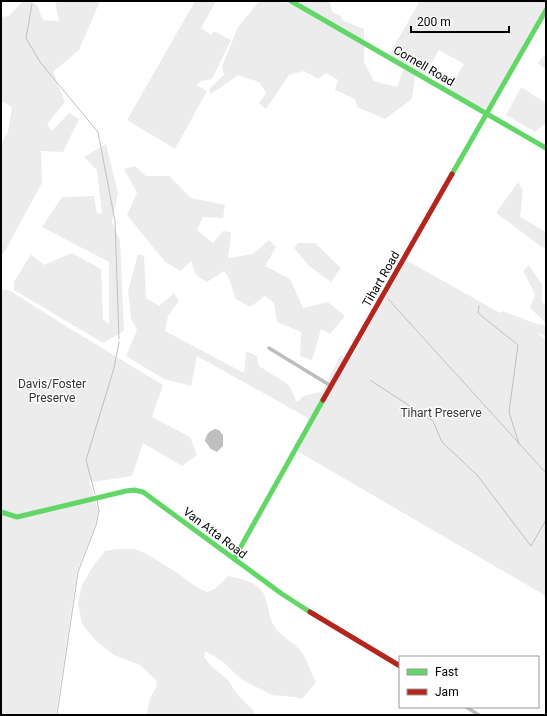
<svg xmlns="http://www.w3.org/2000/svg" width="547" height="716" viewBox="0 0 547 716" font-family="Roboto,sans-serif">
  <rect width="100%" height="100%" fill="#fff"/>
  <path fill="#ececec" d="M 23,1 L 30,1 L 37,5 L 43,20 L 59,21 L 55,1 L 100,1 L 79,50 L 53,72 L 65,102 L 47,124 L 52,131 L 69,113 L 79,119 L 63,152 L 41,151 L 42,183 L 4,253 L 1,254 L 1,144 L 8,132 L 12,107 L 1,101 L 1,17 L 9,16 Z
    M 195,1 L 216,1 L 201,28 L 211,35 L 214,31 L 231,40 L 212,79 L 201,81 L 196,85 L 207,91 L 175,149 L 127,120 Z
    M 259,1 L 281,1 L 284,3 L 286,1 L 330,1 L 332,12 L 341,16 L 342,20 L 364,29 L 364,62 L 374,81 L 397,87 L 405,65 L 389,55 L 420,1 L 546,1 L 546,5 L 487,108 L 482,109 L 449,90 L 464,64 L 439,50 L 424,76 L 416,72 L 412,99 L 385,119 L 357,107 L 355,99 L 335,90 L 338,80 L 326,73 L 318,79 L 304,71 L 289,75 L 266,109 L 259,103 L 266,93 L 259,82 L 238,75 L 211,94 L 209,89 L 224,75 L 222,66 L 238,27 Z
    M 546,54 L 546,69 L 537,63 Z
    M 521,87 L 546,103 L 546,122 L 536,132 L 506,115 Z
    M 106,144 L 118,193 L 112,222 L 120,240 L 124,331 L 103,343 L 14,290 L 14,282 L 31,254 L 44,265 L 72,253 L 101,269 L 103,319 L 109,324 L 109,262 L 42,227 L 62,197 L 94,196 L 97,214 L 102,213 L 97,170 L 84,157 Z
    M 135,166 L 146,176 L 169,176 L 191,198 L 225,205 L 223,218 L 203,217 L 197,230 L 213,243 L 223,231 L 231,232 L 228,258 L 253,254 L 269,240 L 276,247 L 265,266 L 290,279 L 303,308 L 328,302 L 345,316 L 330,334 L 321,329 L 312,360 L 300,356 L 301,332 L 277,322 L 274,303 L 265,296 L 250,307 L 236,299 L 228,276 L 224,271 L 207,282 L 196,275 L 191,261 L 181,271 L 165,262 L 127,215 L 137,193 L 124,169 Z
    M 518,182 L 523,190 L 520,217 L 546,232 L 546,247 L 542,247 L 496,213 Z
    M 298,243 L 315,243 L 341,268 L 331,282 L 309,266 L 294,248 Z
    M 138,254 L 144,256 L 146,298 L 159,306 L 174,293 L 179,301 L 168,316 L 165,331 L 244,373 L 246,351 L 257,356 L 259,366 L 289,385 L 297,402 L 304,396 L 323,391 L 340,356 L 351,358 L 406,260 L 500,313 L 502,311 L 537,324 L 546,325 L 546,337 L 539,333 L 538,334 L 546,339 L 546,596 L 297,451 L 304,440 L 308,418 L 197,356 L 191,386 L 164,379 L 126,356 L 137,330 L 131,319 L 128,291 Z
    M 529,265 L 542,285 L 542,303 L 546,304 L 546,323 L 530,308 L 535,294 L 523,271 Z
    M 1,289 L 9,290 L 69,328 L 163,385 L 152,417 L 190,437 L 197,455 L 182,466 L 143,443 L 132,476 L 93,482 L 89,479 L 98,510 L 95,525 L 77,572 L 56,715 L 1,715 Z
    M 117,549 L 134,549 L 145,553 L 176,572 L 195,586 L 207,592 L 215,589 L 228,576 C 239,578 253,581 261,590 C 268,597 268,615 273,624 C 279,636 291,640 300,650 C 308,659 310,672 316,682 L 302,699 L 295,697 L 272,695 L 241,679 L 222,661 L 207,652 L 205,652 L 204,657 L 211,666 L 228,680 L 237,694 L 255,712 L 252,715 L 147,715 C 148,710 148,703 150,698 C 153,692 159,687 156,680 L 140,665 L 114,655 L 95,640 L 82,624 L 78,603 L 82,585 L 93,566 L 105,551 Z"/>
  <path fill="#bfbfbf" d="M 215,429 L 219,430 L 223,435 L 223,446 L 217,452 L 211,449 L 205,441 C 206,435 209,431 215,429 Z"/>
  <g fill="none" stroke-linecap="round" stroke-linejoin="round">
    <path stroke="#bfbfbf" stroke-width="1" d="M 32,4 L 26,38 L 40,62 L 98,132 L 115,221 L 119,339
      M 388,299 L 546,473
      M 479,306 L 478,313 L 518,345 L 509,412 L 519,444
      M 370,380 L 433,421 L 442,442 L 477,475 L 531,546 L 546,520
      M 95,494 L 86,460 L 114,368 L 119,342
      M 57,715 L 78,572 L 96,525 L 99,511 L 97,501"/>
    <path stroke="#bebebe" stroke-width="3.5" d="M 269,348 L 331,386
      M 466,707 L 479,715"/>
    <path stroke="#63d668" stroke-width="5" d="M 291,1 L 546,148
      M 452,174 L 546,10
      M 1,512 L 17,517 L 126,491 L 134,490 L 143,492 L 282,594 L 310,612
      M 234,559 L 323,400"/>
    <path stroke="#b3261e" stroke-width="5" d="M 323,400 L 452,174
      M 310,612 L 400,666"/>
  </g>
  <g text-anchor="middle" stroke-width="3" stroke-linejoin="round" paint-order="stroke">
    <g font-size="12" fill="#000" stroke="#fff">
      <text transform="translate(424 66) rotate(30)" y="4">Cornell Road</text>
      <text transform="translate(381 279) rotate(-60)" y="4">Tihart Road</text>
      <text transform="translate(215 533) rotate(37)" y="4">Van Atta Road</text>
    </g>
    <g font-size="12" fill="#333" stroke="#fff">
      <text x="52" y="388">Davis/Foster<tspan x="52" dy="14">Preserve</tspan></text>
      <text x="441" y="417">Tihart Preserve</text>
    </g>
  </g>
  <rect width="547" height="716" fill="none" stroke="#000000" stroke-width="4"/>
  <rect x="399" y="656" width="140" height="52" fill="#ffffff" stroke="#999999"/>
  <rect x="407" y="669" width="20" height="6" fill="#63d668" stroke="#999999"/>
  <text x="435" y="676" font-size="12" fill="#000000">Fast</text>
  <rect x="407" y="689" width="20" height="6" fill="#b3261e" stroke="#999999"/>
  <text x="435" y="696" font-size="12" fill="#000000">Jam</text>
  <path d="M411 26v6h98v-6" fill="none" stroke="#000000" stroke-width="2"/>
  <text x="417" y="26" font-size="12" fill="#000000" stroke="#ffffff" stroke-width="3" paint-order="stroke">200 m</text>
</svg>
